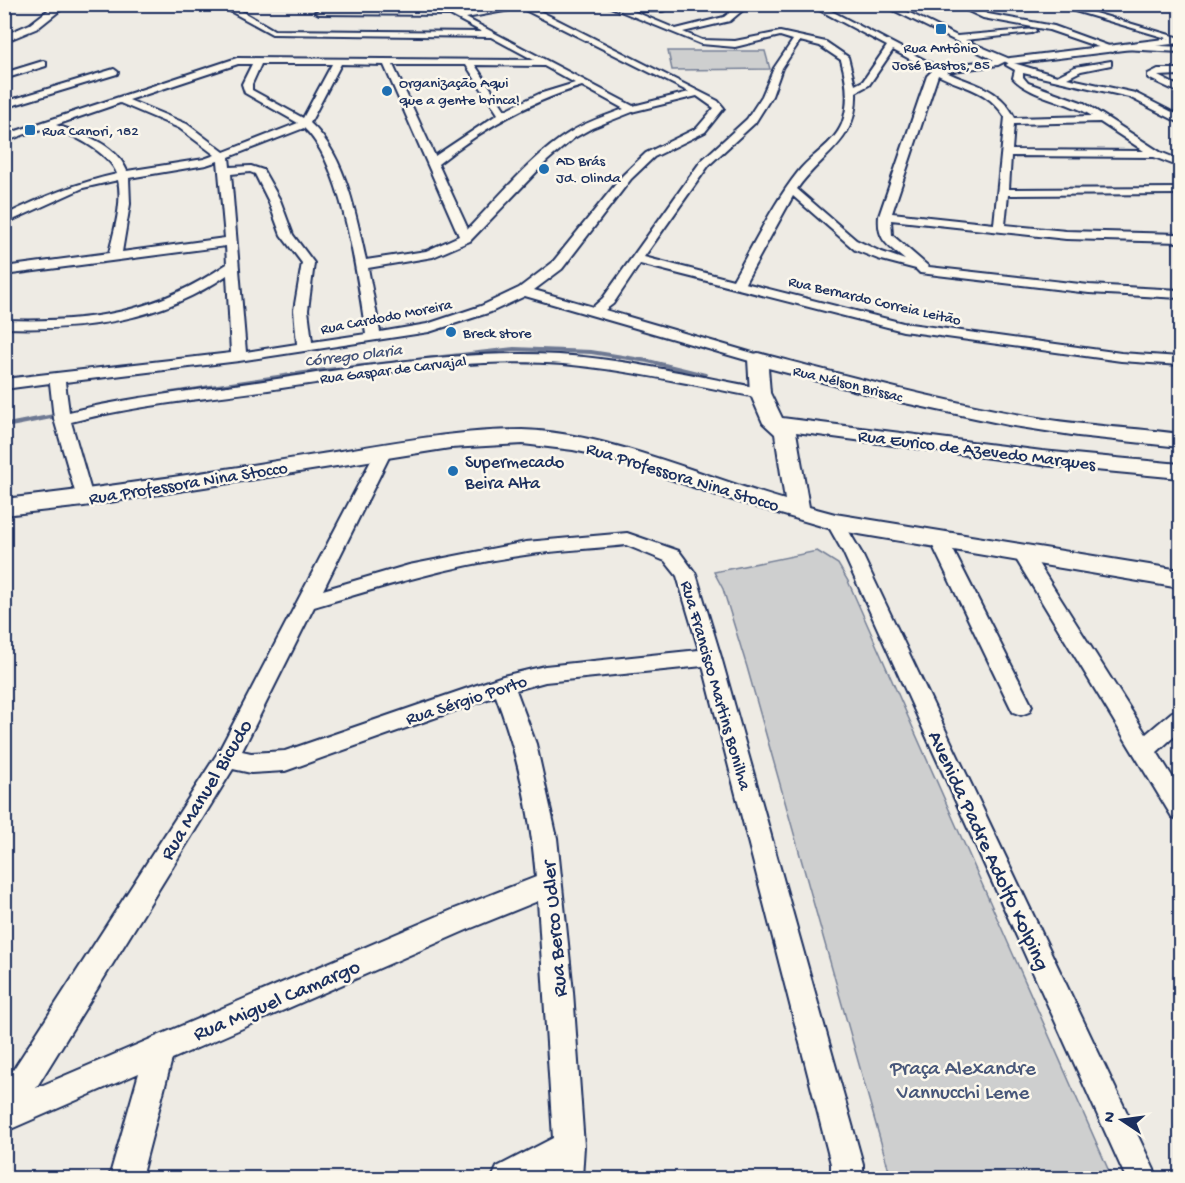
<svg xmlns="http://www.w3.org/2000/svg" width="1185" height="1183" viewBox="0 0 1185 1183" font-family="'Gochi Hand',sans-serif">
  <rect width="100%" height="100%" fill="#eeebe4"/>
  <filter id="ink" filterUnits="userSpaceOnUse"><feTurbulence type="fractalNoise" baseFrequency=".0167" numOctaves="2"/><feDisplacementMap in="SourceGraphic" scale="12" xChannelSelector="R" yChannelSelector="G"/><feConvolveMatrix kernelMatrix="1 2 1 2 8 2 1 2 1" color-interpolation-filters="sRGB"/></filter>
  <g filter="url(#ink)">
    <path fill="#cecfcf" stroke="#747f96" stroke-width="1.5" d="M 668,51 L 765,51 L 770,69 L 672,70 Z
      M 817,551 L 838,564 L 848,581 L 1112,1178 L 891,1178 L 747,667 L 723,589 L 714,572 Z"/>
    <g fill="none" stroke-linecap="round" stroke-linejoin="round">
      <path stroke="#6d7892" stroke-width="2" d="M 4,9 L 12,5"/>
      <path stroke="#6d7892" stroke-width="4" d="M 204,388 L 318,371 L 514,349 L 591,352 L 648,361 L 705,375"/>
      <path stroke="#6d7892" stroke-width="4.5" d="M 166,394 L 214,387
        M 4,426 L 60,415"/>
      <defs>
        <path id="minor" d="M 4,4 L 11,4 L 4,8 Z
          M 190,4 L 233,6 L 274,30 L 482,32 L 450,15 L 319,14 L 315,12 L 319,10 L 445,11 L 440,4 L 448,4 L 460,15 L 526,4 L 718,101 L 724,108 L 705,132 L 654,157 L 631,179 L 562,269 L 534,290 L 593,307 L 603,298 L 701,161 L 747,119 L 762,96 L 774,68 L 793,40 L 780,36 L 735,47 L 701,44 L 603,4 L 615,4 L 630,10 L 633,7 L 680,4 L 663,11 L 633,11 L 676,29 L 724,17 L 741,4 L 750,4 L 730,21 L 683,32 L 702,40 L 735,41 L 780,32 L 826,42 L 848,57 L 855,85 L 863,81 L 887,46 L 808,4 L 818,4 L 938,67 L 994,60 L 881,4 L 891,4 L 957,36 L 1035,29 L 1036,31 L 1032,33 L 965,40 L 1010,59 L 998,65 L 946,72 C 973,85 1000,87 1015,118 L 1092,116 C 1069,101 1030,97 1013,78 L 1015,70 L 1006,65 L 1010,62 L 1057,76 L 1075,67 L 1111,61 L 1111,65 L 1081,71 L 1067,78 L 1135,93 L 1180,116 L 1180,123 L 1129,97 L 1023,73 L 1023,77 L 1028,83 L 1084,103 L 1160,152 L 1180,160 L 1180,167 L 1154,157 L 1011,156 L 1009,189 L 1180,188 L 1180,194 L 1008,195 L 1005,225 L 1066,231 L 1180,234 L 1180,242 L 1066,239 L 891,220 L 892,235 L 929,267 L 1089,285 L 1180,290 L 1180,298 L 1089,293 L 920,273 L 916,269 L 878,259 L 855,250 L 793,196 L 745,283 L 903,323 L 1121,353 L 1180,357 L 1180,365 L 1121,361 L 903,331 L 640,264 L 613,304 L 605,310 L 763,356 L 765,359 L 763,362 L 753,362 L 525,296 L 491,312 L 429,332 L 239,361 L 65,382 L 69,412 C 135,396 203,390 270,380 C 366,366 461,350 559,355 C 626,359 694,376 760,388 L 765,390 L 768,393 L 765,396 L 760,398 C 695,385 629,370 563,364 C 464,356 366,376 268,390 C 202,399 136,405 71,422 L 93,498 L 90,502 L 78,502 L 54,419 L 50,383 L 4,389 L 4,379 L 231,353 L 227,275 C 161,321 83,331 4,328 L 4,320 C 89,323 156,313 227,264 L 226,246 L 4,275 L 4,267 L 109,253 C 114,231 123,203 118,180 L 83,188 L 4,224 L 4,216 C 41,197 77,183 117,174 C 112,154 64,127 45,129 C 31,130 17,138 4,142 L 4,135 L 237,58 L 534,60 L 491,37 L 272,34 L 228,10 ZM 521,8 L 689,92 L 633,106 L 466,18 ZM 800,41 L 820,46 L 841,60 C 847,81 850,103 842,124 C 833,145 811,155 798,172 C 772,205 754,244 733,280 L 644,257 L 709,165 L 755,123 L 772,96 L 782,68 ZM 893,50 L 932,71 L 927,76 L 879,216 C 877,241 888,245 905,260 L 879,251 L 856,240 L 797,189 C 822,153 858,142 856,92 L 869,85 ZM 238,64 L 252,64 L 242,84 L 245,93 L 298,123 L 224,152 L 187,124 L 129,100 ZM 261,64 L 332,64 L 303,118 L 252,90 L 252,84 ZM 341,64 L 384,65 L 459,236 L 426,251 L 366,260 C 356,216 346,155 310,123 ZM 393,65 L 466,65 L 498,114 L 435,156 ZM 475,65 L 544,66 L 575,83 L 539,94 L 505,110 ZM 938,75 C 965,89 987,89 1005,117 L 994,224 L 892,213 ZM 582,86 L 624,109 C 605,116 586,122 569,133 C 534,154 497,199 468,229 L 438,164 C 482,129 528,102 582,86 ZM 697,96 L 714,108 L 697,128 L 646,153 L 623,175 L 552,263 L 519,288 L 481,306 L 427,324 L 380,332 L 368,268 L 433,257 L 470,241 L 547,161 L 574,138 L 592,128 L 635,111 ZM 120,103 L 179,128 L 215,155 L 204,159 L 127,171 C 115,143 83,134 56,125 ZM 1100,122 L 1144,151 L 1012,150 L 1014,124 ZM 304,128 C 343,164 358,281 366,334 L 312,342 L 308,310 L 314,263 L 293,235 L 280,200 L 263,170 L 251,166 L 230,167 L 229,157 ZM 218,161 L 225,238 L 122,252 L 130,204 L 129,178 L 206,165 ZM 250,172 L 255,174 L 268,200 L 281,235 L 302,263 L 294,310 L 297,344 L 246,352 L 231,174 Z
          M 953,4 L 964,4 L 988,14 L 1054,26 L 1117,49 L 1113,52 L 1049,30 L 983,18 Z
          M 1051,4 L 1064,4 L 1180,38 L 1180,42 Z
          M 1126,44 L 1180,47 L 1180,52 L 1123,49 L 1123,45 Z
          M 43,61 L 46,62 L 46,66 L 4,79 L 4,73 Z
          M 114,69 L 118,72 L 117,74 L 4,108 L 4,102 Z
          M 1158,69 L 1180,69 L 1180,75 L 1158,76 L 1180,87 L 1180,93 L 1148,78 L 1148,74 Z
          M 383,448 L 389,449 L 391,453 L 323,590 L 409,565 L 526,542 L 627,533 L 679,551 L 696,574 L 721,657 L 863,1164 L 863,1178 L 831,1178 L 831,1164 L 703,666 L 545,682 L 516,690 L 536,744 L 557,838 L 573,992 L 584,1146 L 582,1178 L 550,1178 L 551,1172 L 539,1178 L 492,1178 L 497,1167 L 553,1138 L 538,901 L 469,929 L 172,1059 L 141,1178 L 109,1178 L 139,1073 L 4,1132 L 4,1084 L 219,751 L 375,453 L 377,449 ZM 626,545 L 665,561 L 677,576 L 699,650 L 545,666 L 503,676 L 285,751 L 251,753 L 242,751 L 314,607 C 384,586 453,565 525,555 C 558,550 592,549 626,545 ZM 496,696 C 518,755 531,815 536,877 L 452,910 L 36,1088 L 233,769 L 251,773 L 285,771 Z
          M 835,516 L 841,518 L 861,552 L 1158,1178 L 1126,1178 L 843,552 L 826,522 L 829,518 Z
          M 939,534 L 946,535 L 948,540 L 1032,706 L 1029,712 L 1021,715 L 1013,712 L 1010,706 L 930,540 L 932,535 Z
          M 1022,547 L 1029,549 L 1146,734 L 1172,712 L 1180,709 L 1180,731 L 1157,752 L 1180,789 L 1180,820 L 1172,817 L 1013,554 L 1015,549 Z"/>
        <path id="tertiary" d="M 56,4 L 68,4 L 38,28 L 4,42 L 4,35 L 30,24 Z
          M 1180,37 L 1180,43 L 1010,64 L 1004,61 L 1010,58 Z
          M 758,353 C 853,377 947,403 1044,419 C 1089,426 1135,428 1180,434 L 1180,447 L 1078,436 L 1008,425 L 900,402 L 768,368 L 770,393 L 782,418 L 1042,451 L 1180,464 L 1180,478 L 1042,465 L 796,432 L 809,507 L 835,514 L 1180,570 L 1180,588 L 835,530 L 723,497 L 606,457 L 573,450 L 523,444 L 450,448 L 84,506 L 4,515 L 4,499 C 113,487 220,470 328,453 C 392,443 457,430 522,430 C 605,432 704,477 785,500 L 775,434 L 763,423 L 750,393 L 748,359 L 751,355 Z"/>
      </defs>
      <use href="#minor" stroke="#1b2f5e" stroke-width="4"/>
      <use href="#tertiary" stroke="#1b2f5e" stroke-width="4"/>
      <use href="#minor" fill="#fbf7ec" fill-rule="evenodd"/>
      <use href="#tertiary" fill="#fbf7ec" fill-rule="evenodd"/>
    </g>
  </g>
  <g fill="#1f6fb2" stroke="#fbf7ec" stroke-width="2">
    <rect x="935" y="23" width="12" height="12" rx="3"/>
    <circle cx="387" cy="91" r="6"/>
    <rect x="24" y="124" width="12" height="12" rx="3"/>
    <circle cx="544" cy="169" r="6"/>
    <circle cx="451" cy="332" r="6"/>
    <circle cx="453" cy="471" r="6"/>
  </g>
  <g text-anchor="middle" stroke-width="5" stroke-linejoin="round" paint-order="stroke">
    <g font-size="15" fill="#1b2f5e" stroke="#fbf7ec" text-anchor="start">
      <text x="941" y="52" text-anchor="middle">Rua Antônio<tspan x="941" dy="17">José Bastos, 85</tspan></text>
      <text x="399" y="87">Organização Aqui<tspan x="399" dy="17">que a gente brinca!</tspan></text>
      <text x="42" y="135">Rua Canori, 182</text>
      <text x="556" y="165">AD Brás<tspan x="556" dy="17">Jd. Olinda</tspan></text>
      <text x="463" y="337">Breck store</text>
    </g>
    <g font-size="15" fill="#1b2f5e" stroke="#fbf7ec">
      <text transform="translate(875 300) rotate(13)" y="5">Rua Bernardo Correia Leitão</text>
      <text transform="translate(386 316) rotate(-11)" y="5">Rua Cardodo Moreira</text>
      <text transform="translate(393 369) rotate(-7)" y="5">Rua Gaspar de Carvajal</text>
      <text transform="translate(848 383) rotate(14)" y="5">Rua Nélson Brissac</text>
    </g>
    <g font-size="16" font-style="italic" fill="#445378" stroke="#fbf7ec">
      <text transform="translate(353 354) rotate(-7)" y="6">Córrego Olaria</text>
    </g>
    <g font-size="18" fill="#1b2f5e" stroke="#fbf7ec">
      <text transform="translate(977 449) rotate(7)" y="6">Rua Eurico de Azevedo Marques</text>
      <text transform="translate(683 476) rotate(17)" y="6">Rua Professora Nina Stocco</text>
      <text transform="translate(188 482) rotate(-9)" y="6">Rua Professora Nina Stocco</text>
      <text transform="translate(717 685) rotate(74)" y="6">Rua Francisco Martins Bonilha</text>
      <text transform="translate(466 699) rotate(-18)" y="6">Rua Sérgio Porto</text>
    </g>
    <g font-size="18" fill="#1b2f5e" stroke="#fbf7ec" text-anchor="start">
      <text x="465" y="467">Supermecado<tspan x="465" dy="21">Beira Alta</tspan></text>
    </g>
    <g font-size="21" fill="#1b2f5e" stroke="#fbf7ec">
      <text transform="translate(205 789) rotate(-59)" y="7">Rua Manuel Bicudo</text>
      <text transform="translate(990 850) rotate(65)" y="7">Avenida Padre Adolfo Kolping</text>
      <text transform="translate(553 929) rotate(-95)" y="7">Rua Berco Udler</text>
      <text transform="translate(276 999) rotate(-23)" y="7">Rua Miguel Camargo</text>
    </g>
    <g font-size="21" fill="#48577a" stroke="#fbf7ec">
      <text x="963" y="1074">Praça Alexandre<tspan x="963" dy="24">Vannucchi Leme</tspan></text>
    </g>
  </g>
  <rect width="1185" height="1183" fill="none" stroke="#fbf7ec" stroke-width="24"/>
  <rect x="12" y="12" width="1161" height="1159" fill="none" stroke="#1b2f5e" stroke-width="2" filter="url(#ink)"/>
  <g transform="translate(1122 1120) rotate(283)" stroke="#fbf7ec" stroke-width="4.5" paint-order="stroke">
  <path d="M0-4.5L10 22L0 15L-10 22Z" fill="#1b2f5e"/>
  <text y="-9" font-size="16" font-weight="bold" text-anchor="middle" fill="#1b2f5e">N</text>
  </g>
</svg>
